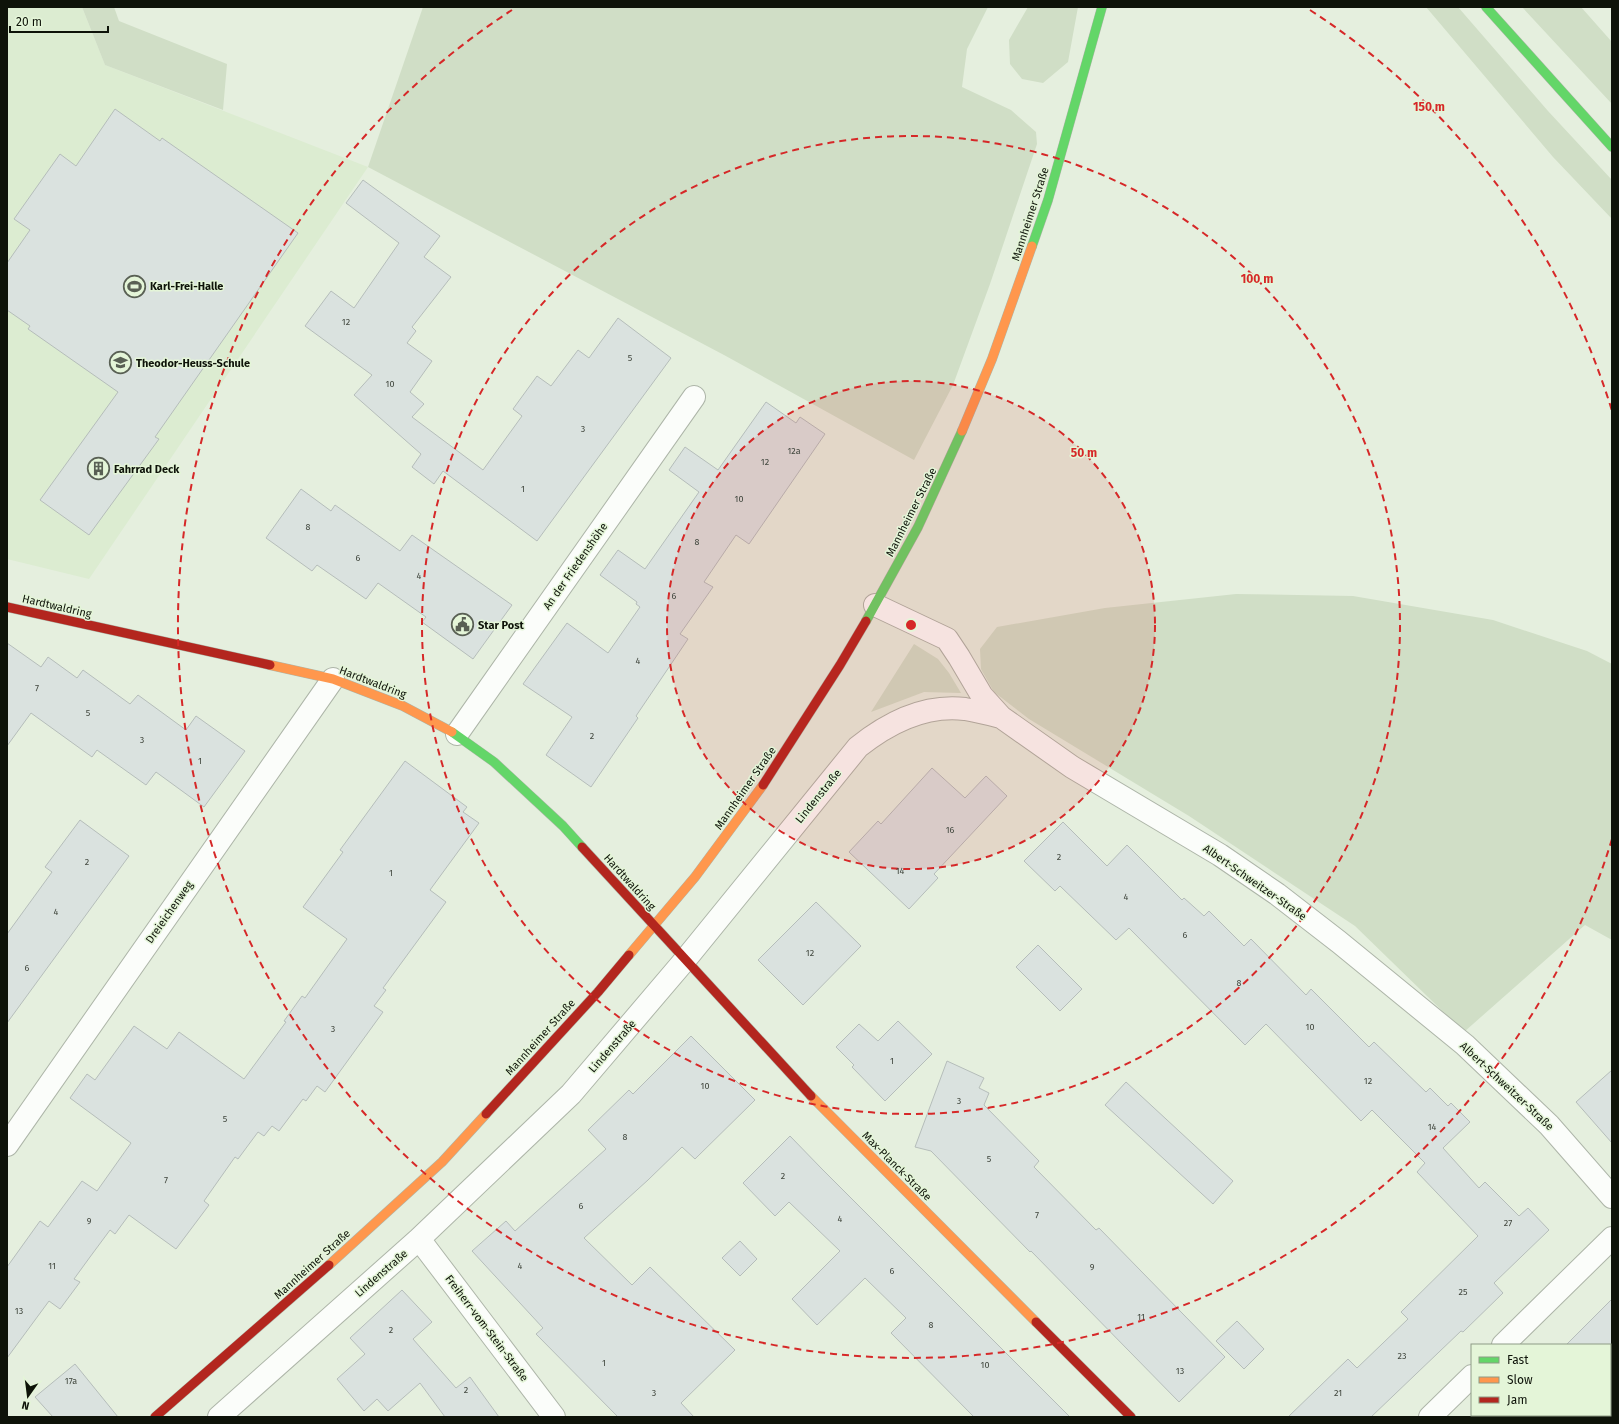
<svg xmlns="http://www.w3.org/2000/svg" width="1619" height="1424" viewBox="0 0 1619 1424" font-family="'Fira Sans',sans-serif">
  <rect width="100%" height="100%" fill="#e5efde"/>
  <path fill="#dcecd1" d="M 7,7 L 82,7 L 105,65 L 368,167 L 89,579 L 7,559 Z"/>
  <path fill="#d0dec6" d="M 82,7 L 114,7 L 119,21 L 227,64 L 223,110 L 105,65 Z
    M 423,7 L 988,7 L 967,49 L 962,87 L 1011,110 L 1036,132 L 1037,144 L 990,284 L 953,385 L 914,460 L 724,355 L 368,167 Z
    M 1028,7 L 1078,7 L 1068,62 L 1043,83 L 1022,79 L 1010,64 L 1009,40 Z
    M 1426,7 L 1458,7 L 1548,111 L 1612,180 L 1612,219 L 1553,157 Z
    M 1522,7 L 1581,7 L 1612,42 L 1612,104 Z
    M 1236,594 L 1353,596 L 1493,620 L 1587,651 L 1612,664 L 1612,940 L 1585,925 L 1464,1032 L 1355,926 L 1189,816 L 1029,719 L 994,692 L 981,669 L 980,649 L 997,627 L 1105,608 Z
    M 914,644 L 938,659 L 949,673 L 961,693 L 924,692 L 871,712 Z"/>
  <path fill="#dae2df" stroke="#b5bdba" d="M 115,109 L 160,141 L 162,138 L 298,233 L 155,437 L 159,439 L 89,535 L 40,500 L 118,392 L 28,329 L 30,326 L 7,310 L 7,263 L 30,230 L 14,219 L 60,154 L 76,166 Z
    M 363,180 L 440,236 L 424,257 L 451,277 L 412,327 L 416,331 L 407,343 L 432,361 L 410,392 L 424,404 L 412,417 L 483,470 L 522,416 L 513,409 L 537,376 L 551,386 L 578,350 L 589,358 L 618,318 L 671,358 L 537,541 L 443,471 L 434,484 L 412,467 L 421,454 L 354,395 L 372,375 L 305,326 L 331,291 L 354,308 L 399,243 L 346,203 Z
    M 766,402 L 796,423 L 800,417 L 825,434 L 749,544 L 736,535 L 704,582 L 713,587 L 680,634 L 688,639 L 636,716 L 638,718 L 591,787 L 546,755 L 572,717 L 523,684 L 567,623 L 608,653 L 640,607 L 636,604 L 637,602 L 600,575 L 618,550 L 645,569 L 699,492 L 669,470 L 685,447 L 718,470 Z
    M 301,489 L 331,511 L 335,505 L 400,551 L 412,535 L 512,605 L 473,659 L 422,622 L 426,617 L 378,583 L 366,599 L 317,565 L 312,571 L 266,538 Z
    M 7,643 L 41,667 L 48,657 L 77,678 L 83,670 L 130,704 L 138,695 L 186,730 L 196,716 L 245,751 L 204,807 L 156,772 L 146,785 L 97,750 L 92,757 L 31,713 L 7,746 Z
    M 405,761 L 467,807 L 463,812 L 479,823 L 430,890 L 446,902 L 383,988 L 386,990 L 374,1006 L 383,1012 L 325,1092 L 317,1086 L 306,1101 L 303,1099 L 279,1131 L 272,1126 L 264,1136 L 258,1132 L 238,1159 L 235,1157 L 204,1201 L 209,1205 L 176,1249 L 129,1215 L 115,1234 L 110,1230 L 90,1257 L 74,1279 L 80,1282 L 60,1309 L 49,1301 L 7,1358 L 7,1267 L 40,1221 L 48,1227 L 82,1181 L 97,1191 L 131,1143 L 70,1098 L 87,1074 L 95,1080 L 134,1026 L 167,1049 L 179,1032 L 244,1079 L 286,1022 L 284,1021 L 302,996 L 305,998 L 347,939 L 303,907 L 343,852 L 340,850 Z
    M 932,768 L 965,798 L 986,776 L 1007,796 L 934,874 L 938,878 L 909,909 L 849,852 L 878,821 L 881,824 Z
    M 80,820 L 129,856 L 7,1023 L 7,934 L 52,872 L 45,867 Z
    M 1063,822 L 1107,866 L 1127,845 L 1182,900 L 1184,898 L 1204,916 L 1209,911 L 1244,946 L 1251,939 L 1306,995 L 1311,989 L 1369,1047 L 1374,1042 L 1426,1092 L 1430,1088 L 1448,1106 L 1451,1103 L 1470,1122 L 1443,1148 L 1479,1188 L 1485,1182 L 1519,1216 L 1528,1208 L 1549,1230 L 1494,1283 L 1503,1293 L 1463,1332 L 1461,1331 L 1371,1417 L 1288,1417 L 1348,1359 L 1357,1368 L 1408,1319 L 1401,1312 L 1478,1236 L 1417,1172 L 1425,1163 L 1372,1110 L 1361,1121 L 1266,1024 L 1245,1045 L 1129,928 L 1116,940 L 1060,886 L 1055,891 L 1024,861 Z
    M 816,902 L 861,946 L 803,1005 L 758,960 Z
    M 1038,945 L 1082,989 L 1060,1011 L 1016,967 Z
    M 898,1021 L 932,1054 L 885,1101 L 852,1067 L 854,1065 L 836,1047 L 859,1024 L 878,1041 Z
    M 691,1036 L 755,1100 L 695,1159 L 682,1147 L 648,1180 L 584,1238 L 632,1285 L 650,1267 L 735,1350 L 681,1403 L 694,1417 L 618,1417 L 536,1334 L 543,1328 L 472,1251 L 506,1221 L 515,1231 L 606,1149 L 588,1130 L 629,1090 L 633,1094 Z
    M 947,1061 L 984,1078 L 979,1088 L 989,1093 L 984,1105 L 1039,1161 L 1034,1167 L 1096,1230 L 1099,1228 L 1225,1357 L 1179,1402 L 1031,1251 L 1030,1252 L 931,1151 L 915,1147 Z
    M 1612,1070 L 1612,1143 L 1576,1102 Z
    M 1126,1082 L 1233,1181 L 1213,1204 L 1105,1105 Z
    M 790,1136 L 822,1169 L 1070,1417 L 974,1417 L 891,1333 L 906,1318 L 865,1278 L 817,1325 L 792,1299 L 840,1251 L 789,1202 L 775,1216 L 743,1183 Z
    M 740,1241 L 757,1259 L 740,1276 L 722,1258 Z
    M 402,1290 L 432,1322 L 413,1339 L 456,1388 L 470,1377 L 499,1417 L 445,1417 L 420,1383 L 388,1411 L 377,1399 L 364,1411 L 337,1379 L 365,1354 L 350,1338 Z
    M 1612,1299 L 1612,1345 L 1566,1345 Z
    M 1237,1321 L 1264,1349 L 1244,1369 L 1216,1341 Z
    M 75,1364 L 118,1417 L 53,1417 L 35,1397 Z"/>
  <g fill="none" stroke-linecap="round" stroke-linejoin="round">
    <defs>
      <path id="street" d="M 875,605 L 947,639 L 959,657 L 982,696 L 1001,717 L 1072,767 L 1220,855 L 1277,894 L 1339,942 L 1465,1045 L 1549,1125 L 1612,1197
        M 457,734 L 694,397
        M 7,1145 L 333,679
        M 419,1239 L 554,1417
        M 1503,1345 L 1612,1238
        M 219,1417 L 419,1239 L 571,1094 L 685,960 L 858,747 C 888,723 924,704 965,709 C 977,711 989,714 1001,717
        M 1430,1417 L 1472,1376"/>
      <path id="fast" d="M 1486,7 L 1612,147
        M 1032,246 L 1048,200 L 1102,7
        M 866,621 L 918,527 L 962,431
        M 452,732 L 494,762 L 563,826 L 582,847"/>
      <path id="slow" d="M 962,431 L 992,359 L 1032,246
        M 270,665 L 333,679 L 403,706 L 452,732
        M 629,955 L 695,877 L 763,785
        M 811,1096 L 1036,1322
        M 329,1265 L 442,1162 L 486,1114"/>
      <path id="jam" d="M 7,607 L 270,665
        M 763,785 L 840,665 L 866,621
        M 582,847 L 811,1096
        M 486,1114 L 598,992 L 629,955
        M 1036,1322 L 1131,1417
        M 155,1417 L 329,1265"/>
    </defs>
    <use href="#street" stroke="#adb5a8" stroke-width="24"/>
    <use href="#fast" stroke="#adb5a8" stroke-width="10"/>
    <use href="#slow" stroke="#adb5a8" stroke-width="10"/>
    <use href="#jam" stroke="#adb5a8" stroke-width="10"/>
    <use href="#street" stroke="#fbfdfa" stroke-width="22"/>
    <use href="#fast" stroke="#63d668" stroke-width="9"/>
    <use href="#slow" stroke="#ff974d" stroke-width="9"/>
    <use href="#jam" stroke="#b3261e" stroke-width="9"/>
  </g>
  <circle cx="911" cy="625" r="244" fill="#d62828" fill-opacity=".12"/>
  <g fill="none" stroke="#d62828" stroke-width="2" stroke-dasharray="7 5">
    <circle cx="911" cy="625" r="244"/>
    <circle cx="911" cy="625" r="489"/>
    <path d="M1612 839A733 733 0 1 1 512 10M1310 10A733 733 0 0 1 1612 411"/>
  </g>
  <defs>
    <symbol id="stadium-ring" viewBox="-11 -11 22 22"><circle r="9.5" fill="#e4f5d8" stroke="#596054" stroke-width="1.5"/><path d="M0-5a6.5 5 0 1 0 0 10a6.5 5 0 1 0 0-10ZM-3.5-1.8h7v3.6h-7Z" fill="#596054"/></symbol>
    <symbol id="school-ring" viewBox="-11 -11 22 22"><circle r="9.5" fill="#e4f5d8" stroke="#596054" stroke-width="1.5"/><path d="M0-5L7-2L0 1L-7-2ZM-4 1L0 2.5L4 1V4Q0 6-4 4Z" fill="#596054"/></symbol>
    <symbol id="building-ring" viewBox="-11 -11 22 22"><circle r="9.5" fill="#e4f5d8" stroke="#596054" stroke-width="1.5"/><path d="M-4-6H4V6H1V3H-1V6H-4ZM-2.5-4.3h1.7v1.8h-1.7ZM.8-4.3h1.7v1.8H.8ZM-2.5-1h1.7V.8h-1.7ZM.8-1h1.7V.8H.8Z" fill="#596054"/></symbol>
    <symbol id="civic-ring" viewBox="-11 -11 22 22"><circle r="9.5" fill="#e4f5d8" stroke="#596054" stroke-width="1.5"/><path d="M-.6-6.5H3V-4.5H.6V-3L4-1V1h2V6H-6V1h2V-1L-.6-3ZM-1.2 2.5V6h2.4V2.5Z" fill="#596054"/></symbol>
  </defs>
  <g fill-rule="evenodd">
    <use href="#stadium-ring" x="122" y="274" width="25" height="25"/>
    <use href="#school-ring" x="108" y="350" width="25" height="25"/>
    <use href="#building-ring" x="86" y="456" width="25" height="25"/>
    <use href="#civic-ring" x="450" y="612" width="25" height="25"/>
  </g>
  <g text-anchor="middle" stroke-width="3" stroke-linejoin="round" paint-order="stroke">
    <g font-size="9" fill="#41473e">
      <text x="346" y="325">12</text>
      <text x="630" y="361">5</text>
      <text x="390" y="387">10</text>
      <text x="583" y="432">3</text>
      <text x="794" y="454">12a</text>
      <text x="765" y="465">12</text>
      <text x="523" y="492">1</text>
      <text x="739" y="502">10</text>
      <text x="308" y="530">8</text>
      <text x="697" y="545">8</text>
      <text x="358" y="561">6</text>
      <text x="419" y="579">4</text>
      <text x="674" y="599">6</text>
      <text x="638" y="664">4</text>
      <text x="37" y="691">7</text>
      <text x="88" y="716">5</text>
      <text x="592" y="739">2</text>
      <text x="142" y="743">3</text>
      <text x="200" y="764">1</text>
      <text x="950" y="833">16</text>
      <text x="1059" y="860">2</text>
      <text x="87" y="865">2</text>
      <text x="900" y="874">14</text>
      <text x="391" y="876">1</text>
      <text x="1126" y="900">4</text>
      <text x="56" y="915">4</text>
      <text x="1185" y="938">6</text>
      <text x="810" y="956">12</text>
      <text x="27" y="971">6</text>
      <text x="1239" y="986">8</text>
      <text x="1310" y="1030">10</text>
      <text x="333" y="1032">3</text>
      <text x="892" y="1064">1</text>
      <text x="1368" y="1084">12</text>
      <text x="705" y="1089">10</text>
      <text x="959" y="1104">3</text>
      <text x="225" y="1122">5</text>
      <text x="1432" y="1130">14</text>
      <text x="625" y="1140">8</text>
      <text x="989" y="1162">5</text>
      <text x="783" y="1179">2</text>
      <text x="166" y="1183">7</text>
      <text x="581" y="1209">6</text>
      <text x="1037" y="1218">7</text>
      <text x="840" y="1222">4</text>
      <text x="89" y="1224">9</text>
      <text x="1508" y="1226">27</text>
      <text x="52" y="1269">11</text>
      <text x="520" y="1269">4</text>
      <text x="1092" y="1270">9</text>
      <text x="892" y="1274">6</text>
      <text x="1463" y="1295">25</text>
      <text x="19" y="1314">13</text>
      <text x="1141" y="1320">11</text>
      <text x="931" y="1328">8</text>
      <text x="391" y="1333">2</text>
      <text x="1402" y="1359">23</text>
      <text x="604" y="1366">1</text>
      <text x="985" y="1368">10</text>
      <text x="1180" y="1374">13</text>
      <text x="71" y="1384">17a</text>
      <text x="466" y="1393">2</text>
      <text x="654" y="1396">3</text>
      <text x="1338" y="1396">21</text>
    </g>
    <g font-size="11" fill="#0e1309" stroke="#e4f5d8">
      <text transform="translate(1030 214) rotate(-72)" y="4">Mannheimer Straße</text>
      <text transform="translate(911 512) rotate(-63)" y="4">Mannheimer Straße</text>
      <text transform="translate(575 566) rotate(-55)" y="4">An der Friedenshöhe</text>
      <text transform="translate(57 606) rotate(13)" y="4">Hardtwaldring</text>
      <text transform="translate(373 682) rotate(21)" y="4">Hardtwaldring</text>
      <text transform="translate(745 788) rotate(-55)" y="4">Mannheimer Straße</text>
      <text transform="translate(818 796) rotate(-51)" y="4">Lindenstraße</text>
      <text transform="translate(630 882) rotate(48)" y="4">Hardtwaldring</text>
      <text transform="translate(1255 882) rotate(35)" y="4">Albert-Schweitzer-Straße</text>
      <text transform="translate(169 912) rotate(-55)" y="4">Dreieichenweg</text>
      <text transform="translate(540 1037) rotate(-48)" y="4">Mannheimer Straße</text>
      <text transform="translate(612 1046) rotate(-49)" y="4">Lindenstraße</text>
      <text transform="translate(1507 1086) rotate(43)" y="4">Albert-Schweitzer-Straße</text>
      <text transform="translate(897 1166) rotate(45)" y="4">Max-Planck-Straße</text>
      <text transform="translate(312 1264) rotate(-42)" y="4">Mannheimer Straße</text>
      <text transform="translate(381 1273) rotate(-41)" y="4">Lindenstraße</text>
      <text transform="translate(487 1328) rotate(53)" y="4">Freiherr-vom-Stein-Straße</text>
    </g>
    <g font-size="11" font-weight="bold" fill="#0e1309" stroke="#e4f5d8" text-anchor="start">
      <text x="150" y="290">Karl-Frei-Halle</text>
      <text x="136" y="367">Theodor-Heuss-Schule</text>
      <text x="114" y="473">Fahrrad Deck</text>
      <text x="478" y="629">Star Post</text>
    </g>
  </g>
  <circle cx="911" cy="625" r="6" fill="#d62828" stroke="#e4f5d8" stroke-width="2"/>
  <g font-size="12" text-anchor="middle" font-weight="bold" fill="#d62828" stroke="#e4f5d8" stroke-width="3" stroke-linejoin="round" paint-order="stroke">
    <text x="1429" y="111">150 m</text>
    <text x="1257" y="283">100 m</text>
    <text x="1084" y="457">50 m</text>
  </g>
  <rect width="1619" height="1424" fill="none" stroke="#0e1309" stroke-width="16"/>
  <rect x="1471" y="1344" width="140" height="72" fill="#e4f5d8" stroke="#8e9b85"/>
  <rect x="1479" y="1357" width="20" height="6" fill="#63d668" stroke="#8e9b85"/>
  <text x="1507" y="1364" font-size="12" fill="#0e1309">Fast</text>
  <rect x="1479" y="1377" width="20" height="6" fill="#ff974d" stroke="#8e9b85"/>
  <text x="1507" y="1384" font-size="12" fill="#0e1309">Slow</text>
  <rect x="1479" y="1397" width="20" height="6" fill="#b3261e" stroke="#8e9b85"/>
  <text x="1507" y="1404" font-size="12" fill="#0e1309">Jam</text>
  <g transform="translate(28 1396) rotate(194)" stroke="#e4f5d8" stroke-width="3" paint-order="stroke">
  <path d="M0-3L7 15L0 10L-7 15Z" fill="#0e1309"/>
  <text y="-6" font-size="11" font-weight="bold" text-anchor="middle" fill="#0e1309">N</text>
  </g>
  <path d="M10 26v6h98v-6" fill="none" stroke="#0e1309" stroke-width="2"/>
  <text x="16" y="26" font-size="12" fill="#0e1309" stroke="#e4f5d8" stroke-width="3" paint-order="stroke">20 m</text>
</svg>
